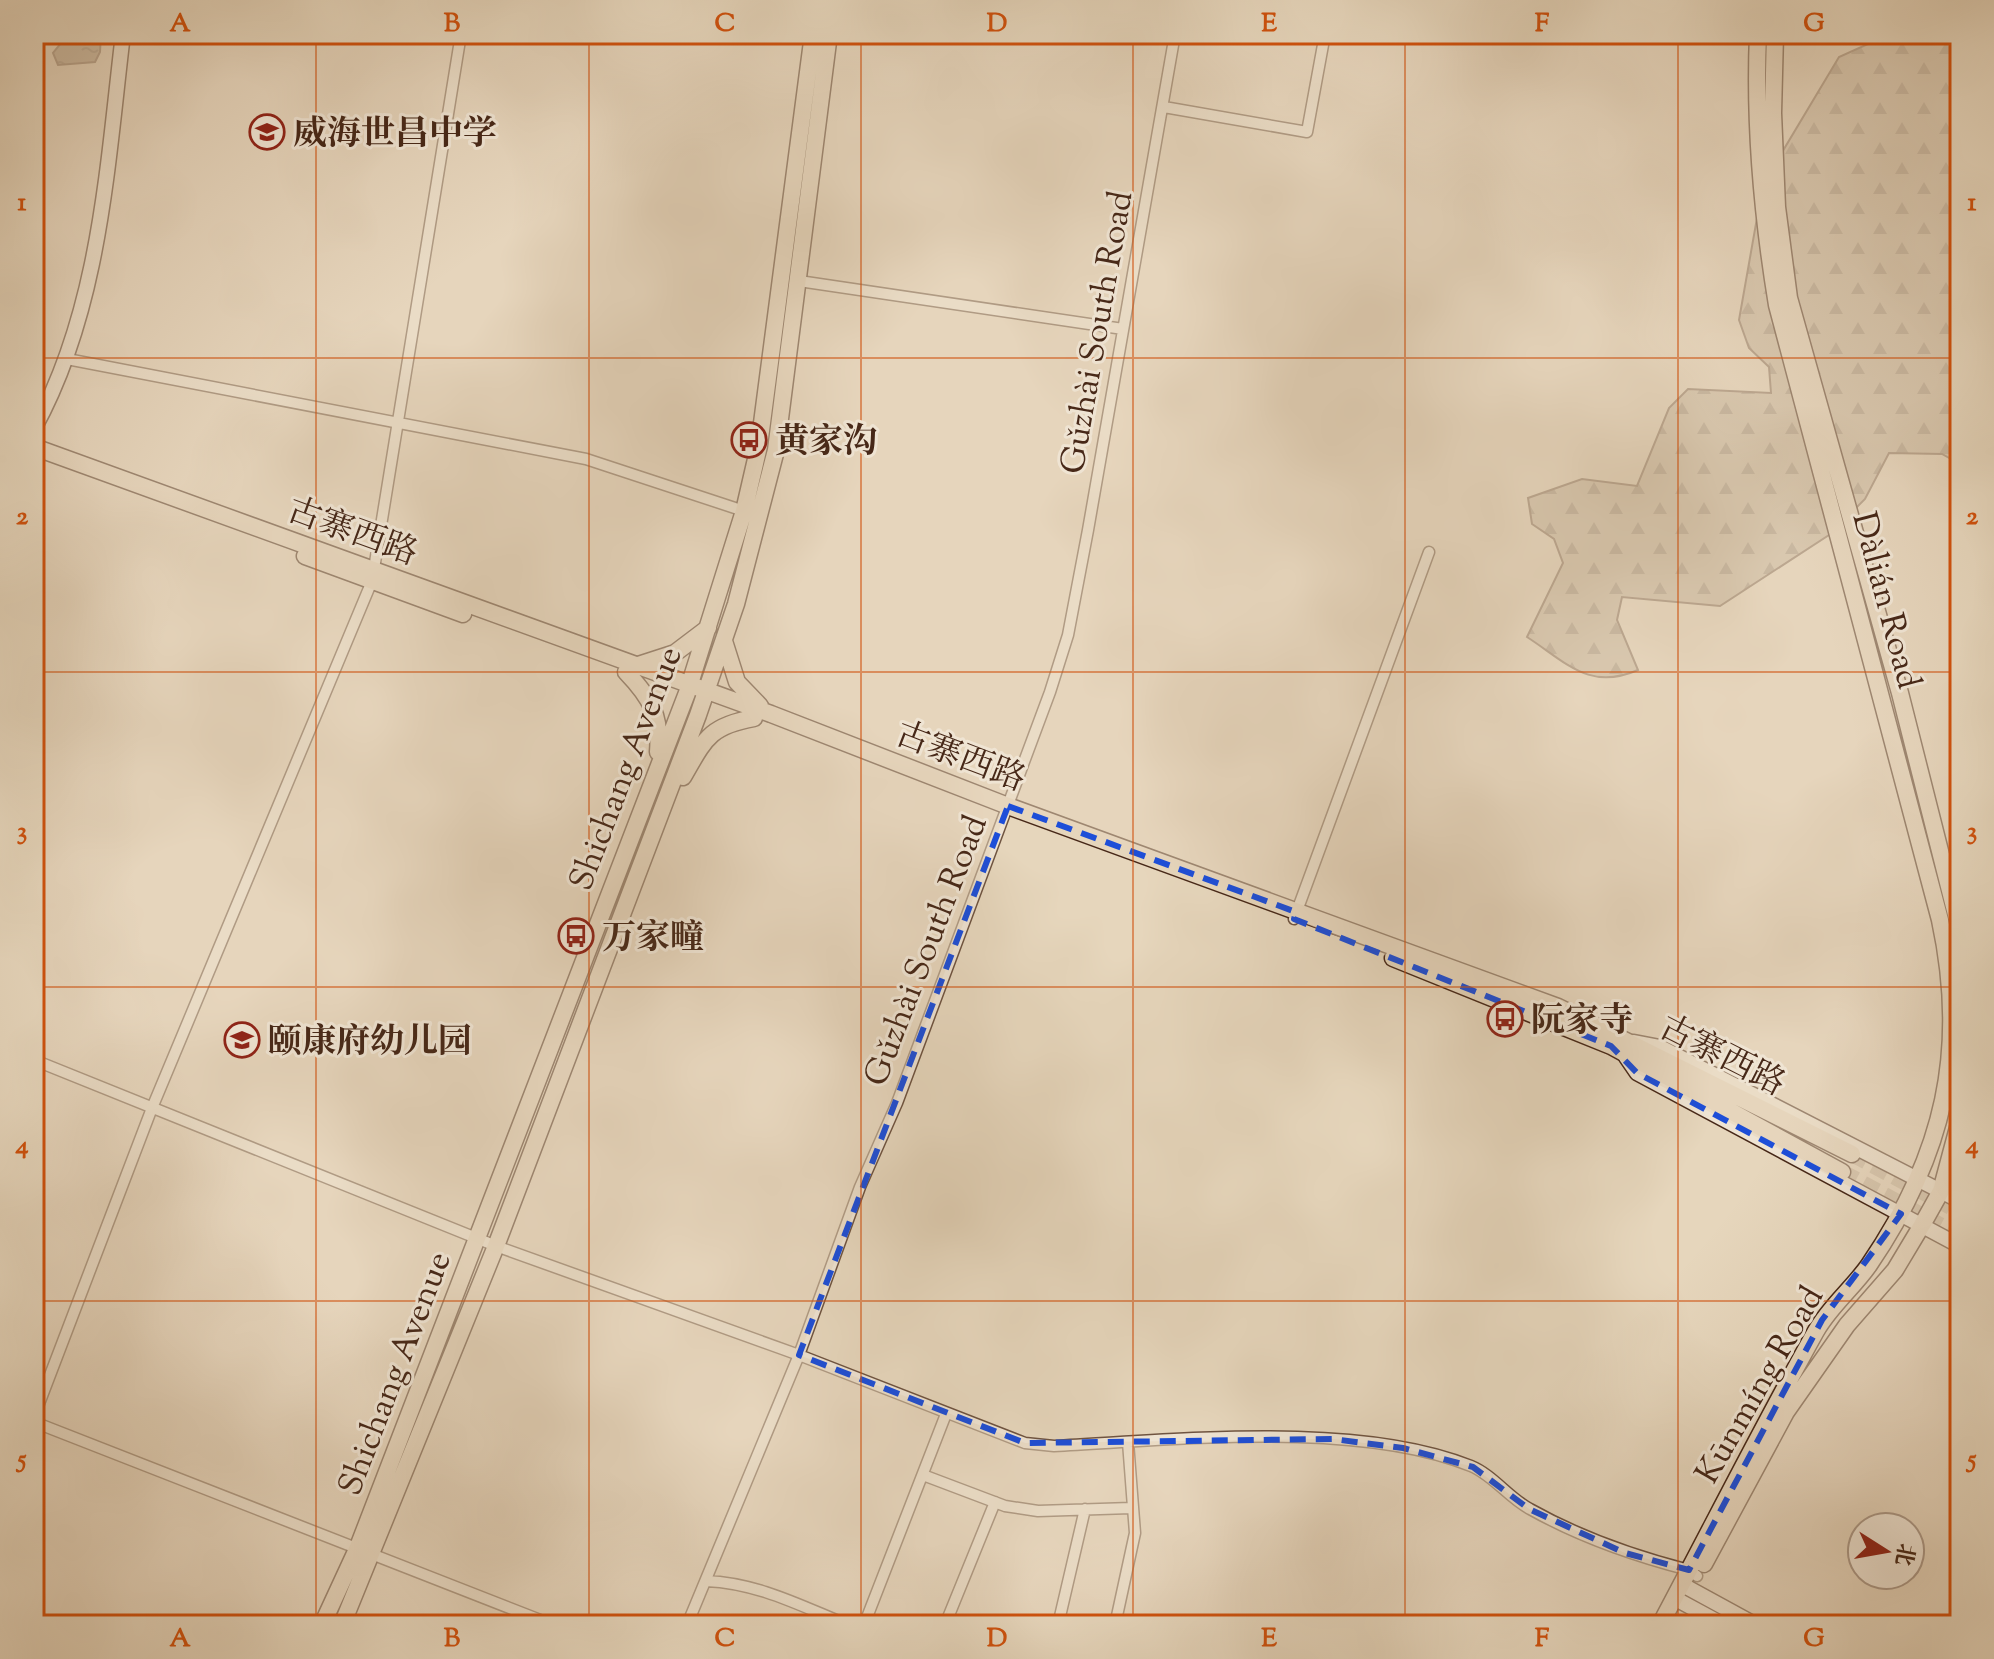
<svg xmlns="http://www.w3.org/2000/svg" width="1994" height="1659" viewBox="0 0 1994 1659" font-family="'Sorts Mill Goudy','Noto Serif SC',serif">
  <defs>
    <pattern id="forest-firs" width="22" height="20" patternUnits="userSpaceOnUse" patternTransform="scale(2)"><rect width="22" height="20" fill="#cbb8a0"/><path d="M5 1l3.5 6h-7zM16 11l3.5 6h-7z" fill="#a79681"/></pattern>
    <pattern id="water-ripples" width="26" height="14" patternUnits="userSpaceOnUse" patternTransform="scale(2)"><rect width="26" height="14" fill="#b09b84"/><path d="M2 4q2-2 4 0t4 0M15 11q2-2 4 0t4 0" fill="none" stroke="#917e6b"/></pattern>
  </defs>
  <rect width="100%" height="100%" fill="#e6d6bc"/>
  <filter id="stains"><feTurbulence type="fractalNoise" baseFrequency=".0025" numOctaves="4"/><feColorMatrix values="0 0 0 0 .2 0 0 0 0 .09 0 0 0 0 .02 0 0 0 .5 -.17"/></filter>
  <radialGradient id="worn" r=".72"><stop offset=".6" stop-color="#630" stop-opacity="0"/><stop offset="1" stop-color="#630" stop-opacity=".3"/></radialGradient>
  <path fill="url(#forest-firs)" stroke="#89705c" stroke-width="2" d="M 1890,34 L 1960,34 L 1960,464 L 1942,454 L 1889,453 L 1865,499 L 1829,535 L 1720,606 L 1622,597 L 1617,620 L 1638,670 C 1589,691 1567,663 1527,637 L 1563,563 L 1554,539 L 1532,524 L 1528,498 L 1582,479 L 1637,486 L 1669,408 L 1688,389 L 1771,393 L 1769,367 L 1749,348 L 1739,320 L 1763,184 L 1839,57 Z"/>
  <path fill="url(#water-ripples)" stroke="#866d59" stroke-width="2" d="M 51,34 L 101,34 L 100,52 L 95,62 L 58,65 L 53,53 L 61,43 Z"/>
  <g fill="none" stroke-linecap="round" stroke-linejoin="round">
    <path stroke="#c6b39b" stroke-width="16" stroke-dasharray="16 8" stroke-linecap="butt" d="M 1852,1154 L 1960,1212
      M 1842,1172 L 1960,1236"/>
    <defs>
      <path id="minor" d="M 1164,107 L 1307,132 L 1325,34
        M 799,281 L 1123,329
        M 67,359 L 586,459 L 744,511
        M 1294,919 L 1429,552
        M 34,1060 L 496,1246 L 799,1355 L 1025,1443 L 1054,1446 C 1176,1440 1357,1420 1471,1466 C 1493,1475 1509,1498 1530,1509 C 1580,1537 1634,1556 1689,1570 L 1697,1576
        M 34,1417 L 152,1108 L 372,581 L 461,34
        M 34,1422 L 553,1625
        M 923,1475 L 1005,1506 L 1038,1511 L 1131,1508
        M 706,1581 C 758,1583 801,1606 848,1625
        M 687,1625 L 799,1355 L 860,1187 L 897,1103 L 1050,692 L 1068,635 L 1088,530 L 1175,34
        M 864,1625 L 946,1414
        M 945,1625 L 995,1502
        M 1058,1625 L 1085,1509
        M 1115,1625 L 1135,1533 L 1128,1442"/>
      <path id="secondary" d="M 34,429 C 100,309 107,167 123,34
        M 1634,1042 L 1660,1047 L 1960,1201
        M 1626,1057 L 1637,1073 L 1960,1246
        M 1681,1584 L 1756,1625
        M 1674,1598 L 1724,1625"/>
      <path id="primary" d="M 1775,34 L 1773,113 L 1777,207 L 1789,298 L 1900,693 L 1960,930
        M 34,447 L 771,714 L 1008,806 L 1558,1007 L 1852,1154
        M 305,556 L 463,614
        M 724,641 L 737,682 L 760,706
        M 638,665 L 675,653 L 708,628
        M 626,672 C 651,698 661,716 658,752
        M 683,777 C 705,739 709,726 754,718
        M 1393,958 L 1611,1046 L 1842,1172
        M 1704,1564 L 1786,1412 L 1847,1325 L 1895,1270 L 1922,1225 L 1941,1191 L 1960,1120
        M 322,1625 L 358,1547 L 687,693 L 744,511 L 759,446 L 813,34
        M 342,1625 L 496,1246 L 698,715 L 736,604 L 776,450 L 829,34
        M 1660,1625 C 1712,1527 1762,1428 1816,1331 C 1830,1306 1853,1288 1869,1265 C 1944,1155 1968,1050 1940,920 L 1777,305 C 1762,214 1754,127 1758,34"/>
    </defs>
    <use href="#minor" stroke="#6f5441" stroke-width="13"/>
    <use href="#secondary" stroke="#472818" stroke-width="17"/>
    <use href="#primary" stroke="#472818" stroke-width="19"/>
    <use href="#minor" stroke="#efe4d3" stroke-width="10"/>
    <use href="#secondary" stroke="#efe4d3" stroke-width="14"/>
    <use href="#primary" stroke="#e6d6bc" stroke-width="16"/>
  </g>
  <path d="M0 0H1994V1659H0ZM 1008,806 L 1296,912 L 1294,919 L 1611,1046 L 1637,1073 L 1901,1214 L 1822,1320 L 1689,1570 L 1625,1553 L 1529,1509 L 1473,1467 L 1403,1448 L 1333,1439 L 1025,1443 L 799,1355 Z" fill="#e6d6bc" fill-opacity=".55" fill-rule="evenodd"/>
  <path fill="none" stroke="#1d4ed8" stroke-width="6" stroke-dasharray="16 10" stroke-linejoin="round" d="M 1008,806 L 1296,912 L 1294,919 L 1611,1046 L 1637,1073 L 1901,1214 L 1822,1320 L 1689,1570 L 1625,1553 L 1529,1509 L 1473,1467 L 1403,1448 L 1333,1439 L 1025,1443 L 799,1355 Z"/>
  <path fill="none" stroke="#d0520e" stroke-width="2" stroke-opacity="0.55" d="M 316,34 L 316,1625M 589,34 L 589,1625M 861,34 L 861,1625M 1133,34 L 1133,1625M 1405,34 L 1405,1625M 1678,34 L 1678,1625M 34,358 L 1960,358M 34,672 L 1960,672M 34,987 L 1960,987M 34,1301 L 1960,1301"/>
  <defs>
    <symbol id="school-ring" viewBox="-11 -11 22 22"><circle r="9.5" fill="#efe4d3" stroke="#8f2418" stroke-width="1.5"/><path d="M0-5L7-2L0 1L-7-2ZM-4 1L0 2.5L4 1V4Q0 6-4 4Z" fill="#8f2418"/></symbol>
    <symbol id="bus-ring" viewBox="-11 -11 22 22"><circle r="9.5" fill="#efe4d3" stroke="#8f2418" stroke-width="1.5"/><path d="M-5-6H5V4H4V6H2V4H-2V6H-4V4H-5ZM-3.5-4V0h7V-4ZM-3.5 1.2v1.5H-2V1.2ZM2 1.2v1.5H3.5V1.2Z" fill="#8f2418"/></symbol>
  </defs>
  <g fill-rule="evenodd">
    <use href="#school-ring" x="247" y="112" width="40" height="40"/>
    <use href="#bus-ring" x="729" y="420" width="40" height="40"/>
    <use href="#bus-ring" x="556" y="916" width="40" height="40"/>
    <use href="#bus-ring" x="1485" y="999" width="40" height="40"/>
    <use href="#school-ring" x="222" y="1020" width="40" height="40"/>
  </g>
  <g text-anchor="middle" stroke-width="6" stroke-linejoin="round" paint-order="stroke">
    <g font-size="34" font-weight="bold" fill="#472818" stroke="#efe4d3" text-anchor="start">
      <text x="293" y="144">威海世昌中学</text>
      <text x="775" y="452">黄家沟</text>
      <text x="602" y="948">万家疃</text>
      <text x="1531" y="1031">阮家寺</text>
      <text x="268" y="1052">颐康府幼儿园</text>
    </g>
    <g font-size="34" fill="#472818" stroke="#efe4d3">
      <text transform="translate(1095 332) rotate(-80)" y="12">Gǔzhài South Road</text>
      <text transform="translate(353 530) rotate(20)" y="12">古寨西路</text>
      <text transform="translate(1888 600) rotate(75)" y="12">Dàlián Road</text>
      <text transform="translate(961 755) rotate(21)" y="12">古寨西路</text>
      <text transform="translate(624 768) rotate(-69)" y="12">Shichang Avenue</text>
      <text transform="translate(924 950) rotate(-69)" y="12">Gǔzhài South Road</text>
      <text transform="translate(1723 1054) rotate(27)" y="12">古寨西路</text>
      <text transform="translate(393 1373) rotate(-69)" y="12">Shichang Avenue</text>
      <text transform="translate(1758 1384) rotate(-60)" y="12">Kūnmíng Road</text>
    </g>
  </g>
  <rect width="1994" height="1659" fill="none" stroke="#e6d6bc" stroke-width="88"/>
  <g transform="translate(1886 1551) rotate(101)"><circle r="38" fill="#efe4d3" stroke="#ac9988" stroke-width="2"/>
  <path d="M0-6L14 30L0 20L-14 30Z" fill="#8f2418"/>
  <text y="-12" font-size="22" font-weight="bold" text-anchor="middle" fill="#472818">北</text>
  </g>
  <rect x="44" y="44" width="1906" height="1571" fill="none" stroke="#d0520e" stroke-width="3"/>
  <g font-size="26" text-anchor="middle" font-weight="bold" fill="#d0520e">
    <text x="180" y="31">A</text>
    <text x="452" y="31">B</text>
    <text x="725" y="31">C</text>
    <text x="997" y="31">D</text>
    <text x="1269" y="31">E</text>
    <text x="1542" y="31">F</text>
    <text x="1814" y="31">G</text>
    <text x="22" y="210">1</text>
    <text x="1972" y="210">1</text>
    <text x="22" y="524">2</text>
    <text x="1972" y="524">2</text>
    <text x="22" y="839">3</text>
    <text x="1972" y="839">3</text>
    <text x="22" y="1153">4</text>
    <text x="1972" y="1153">4</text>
    <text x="22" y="1467">5</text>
    <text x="1972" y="1467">5</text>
    <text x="180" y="1646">A</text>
    <text x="452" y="1646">B</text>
    <text x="725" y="1646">C</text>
    <text x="997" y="1646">D</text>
    <text x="1269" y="1646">E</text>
    <text x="1542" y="1646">F</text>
    <text x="1814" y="1646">G</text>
  </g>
  <rect width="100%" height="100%" filter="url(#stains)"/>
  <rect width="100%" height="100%" fill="url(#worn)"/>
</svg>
